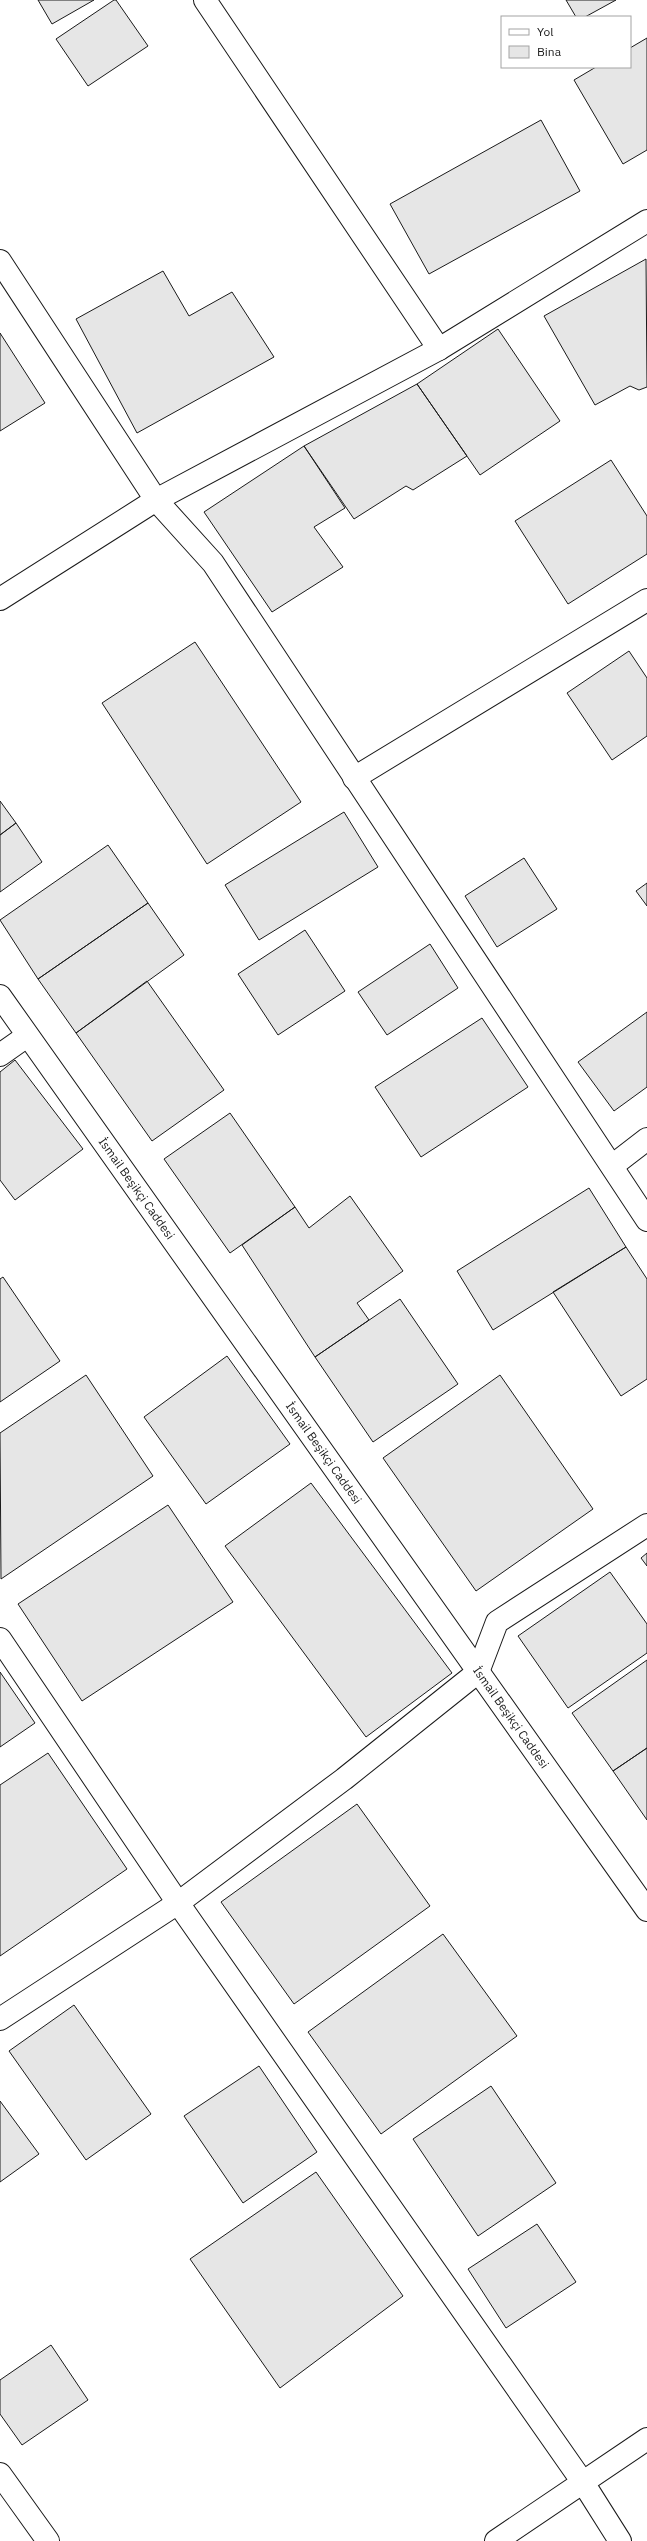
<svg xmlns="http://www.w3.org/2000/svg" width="647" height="2541" viewBox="0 0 647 2541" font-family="'IBM Plex Sans',sans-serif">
  <rect width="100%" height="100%" fill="#fff"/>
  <path fill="#e6e6e6" stroke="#1a1a1a" d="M 38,0 L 94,0 L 52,24 Z
    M 114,0 L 116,0 L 148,46 L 88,86 L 56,39 Z
    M 566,0 L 616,0 L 585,17 L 576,17 Z
    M 647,38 L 647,150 L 623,164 L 574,80 L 596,67 L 630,67 L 630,48 Z
    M 541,120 L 580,191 L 429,274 L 390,204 Z
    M 646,259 L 647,387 L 639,390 L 630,386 L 595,405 L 544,316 Z
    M 163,271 L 189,316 L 232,292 L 274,357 L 137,433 L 76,319 Z
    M 498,329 L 560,421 L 480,475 L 417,384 Z
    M 0,333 L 45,403 L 0,431 Z
    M 417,384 L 467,456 L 413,490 L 406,486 L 354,519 L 304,446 Z
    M 304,446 L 345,508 L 314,527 L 343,567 L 272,612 L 204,512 Z
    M 611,460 L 647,516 L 647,554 L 568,604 L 515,521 Z
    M 195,642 L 301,802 L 207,864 L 102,703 Z
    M 629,651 L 647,678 L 647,736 L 612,760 L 567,693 Z
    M 0,801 L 16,823 L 0,835 Z
    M 344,812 L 378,867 L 259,940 L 225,885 Z
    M 16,823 L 42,862 L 0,892 L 0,835 Z
    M 108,845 L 148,903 L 38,979 L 0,920 Z
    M 524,858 L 557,909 L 497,947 L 465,896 Z
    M 647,883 L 647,906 L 636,891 Z
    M 148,903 L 184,955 L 76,1033 L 38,979 Z
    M 305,930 L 345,991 L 278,1035 L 238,974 Z
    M 430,944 L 458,988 L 387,1035 L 358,992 Z
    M 147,981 L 224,1090 L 152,1141 L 76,1033 Z
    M 647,1012 L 647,1087 L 614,1111 L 578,1062 Z
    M 482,1018 L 528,1087 L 421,1157 L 375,1087 Z
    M 15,1060 L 83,1149 L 15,1200 L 0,1180 L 0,1072 Z
    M 230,1113 L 295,1207 L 230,1253 L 164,1159 Z
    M 589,1188 L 626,1247 L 493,1330 L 457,1271 Z
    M 350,1196 L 403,1271 L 357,1303 L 369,1320 L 315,1357 L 242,1245 L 295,1207 L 309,1228 Z
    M 626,1247 L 647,1279 L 647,1379 L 621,1396 L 553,1292 Z
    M 3,1277 L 60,1361 L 0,1402 L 0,1279 Z
    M 400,1299 L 458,1384 L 373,1442 L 315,1357 Z
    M 227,1356 L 290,1444 L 206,1504 L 144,1417 Z
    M 86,1375 L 153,1476 L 1,1579 L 0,1433 Z
    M 500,1375 L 593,1509 L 476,1591 L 383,1458 Z
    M 311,1483 L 452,1673 L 366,1737 L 225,1546 Z
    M 168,1505 L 233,1602 L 82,1701 L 18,1604 Z
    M 647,1553 L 647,1566 L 641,1558 Z
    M 610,1572 L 647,1624 L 647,1653 L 568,1708 L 518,1636 Z
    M 647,1660 L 647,1748 L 613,1771 L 572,1713 Z
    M 0,1672 L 35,1723 L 0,1747 Z
    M 647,1748 L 647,1820 L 613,1771 Z
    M 48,1753 L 127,1869 L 0,1956 L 0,1785 Z
    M 357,1804 L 430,1906 L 294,2004 L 221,1902 Z
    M 443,1934 L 517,2036 L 381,2134 L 308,2032 Z
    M 74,2005 L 151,2114 L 86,2160 L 9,2051 Z
    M 259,2066 L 317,2152 L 243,2203 L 184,2116 Z
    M 491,2086 L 556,2183 L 478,2236 L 413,2139 Z
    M 0,2101 L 39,2154 L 0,2182 Z
    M 316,2172 L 403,2296 L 280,2388 L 190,2259 Z
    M 537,2224 L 576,2282 L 506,2328 L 468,2269 Z
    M 51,2345 L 88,2400 L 22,2445 L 0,2414 L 0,2380 Z"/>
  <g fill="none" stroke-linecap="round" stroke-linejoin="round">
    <defs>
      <g id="minor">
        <path d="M 205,0 L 439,349"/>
        <path d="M 0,261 L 156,500 L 213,563 L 647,1220"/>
        <path d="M 0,599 L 156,500 L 439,349 L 647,221"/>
        <path d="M 354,778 L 647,600"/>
        <path id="s1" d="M 0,996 L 647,1910"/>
        <path d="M 0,1055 L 27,1036"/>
        <path d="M 612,1166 L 647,1139"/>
        <path d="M 0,1639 L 178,1903 L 584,2484 L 620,2541"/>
        <path d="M 0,2019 L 178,1903 L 344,1779 L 478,1672 L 497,1622 L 647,1525"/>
        <path d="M 0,2474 L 48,2541"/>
        <path d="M 496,2541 L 647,2439"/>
      </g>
    </defs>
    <use href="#minor" stroke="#1a1a1a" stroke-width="24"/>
    <use href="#minor" stroke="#fff" stroke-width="22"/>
  </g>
  <g text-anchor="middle" stroke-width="3" stroke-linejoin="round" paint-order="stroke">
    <g font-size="12" fill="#1a1a1a" stroke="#fff">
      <text dy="4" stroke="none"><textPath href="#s1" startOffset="236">İsmail Beşikçi Caddesi</textPath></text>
      <text dy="4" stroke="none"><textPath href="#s1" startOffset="560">İsmail Beşikçi Caddesi</textPath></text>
      <text dy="4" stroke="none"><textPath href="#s1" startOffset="884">İsmail Beşikçi Caddesi</textPath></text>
    </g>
  </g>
  <rect x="501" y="16" width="130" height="52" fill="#ffffff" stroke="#a3a3a3"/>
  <rect x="509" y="29" width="20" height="6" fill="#ffffff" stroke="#a3a3a3"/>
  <text x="537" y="36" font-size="12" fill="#1a1a1a">Yol</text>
  <rect x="509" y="46" width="20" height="12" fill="#e6e6e6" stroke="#a3a3a3"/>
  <text x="537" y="56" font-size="12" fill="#1a1a1a">Bina</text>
</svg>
